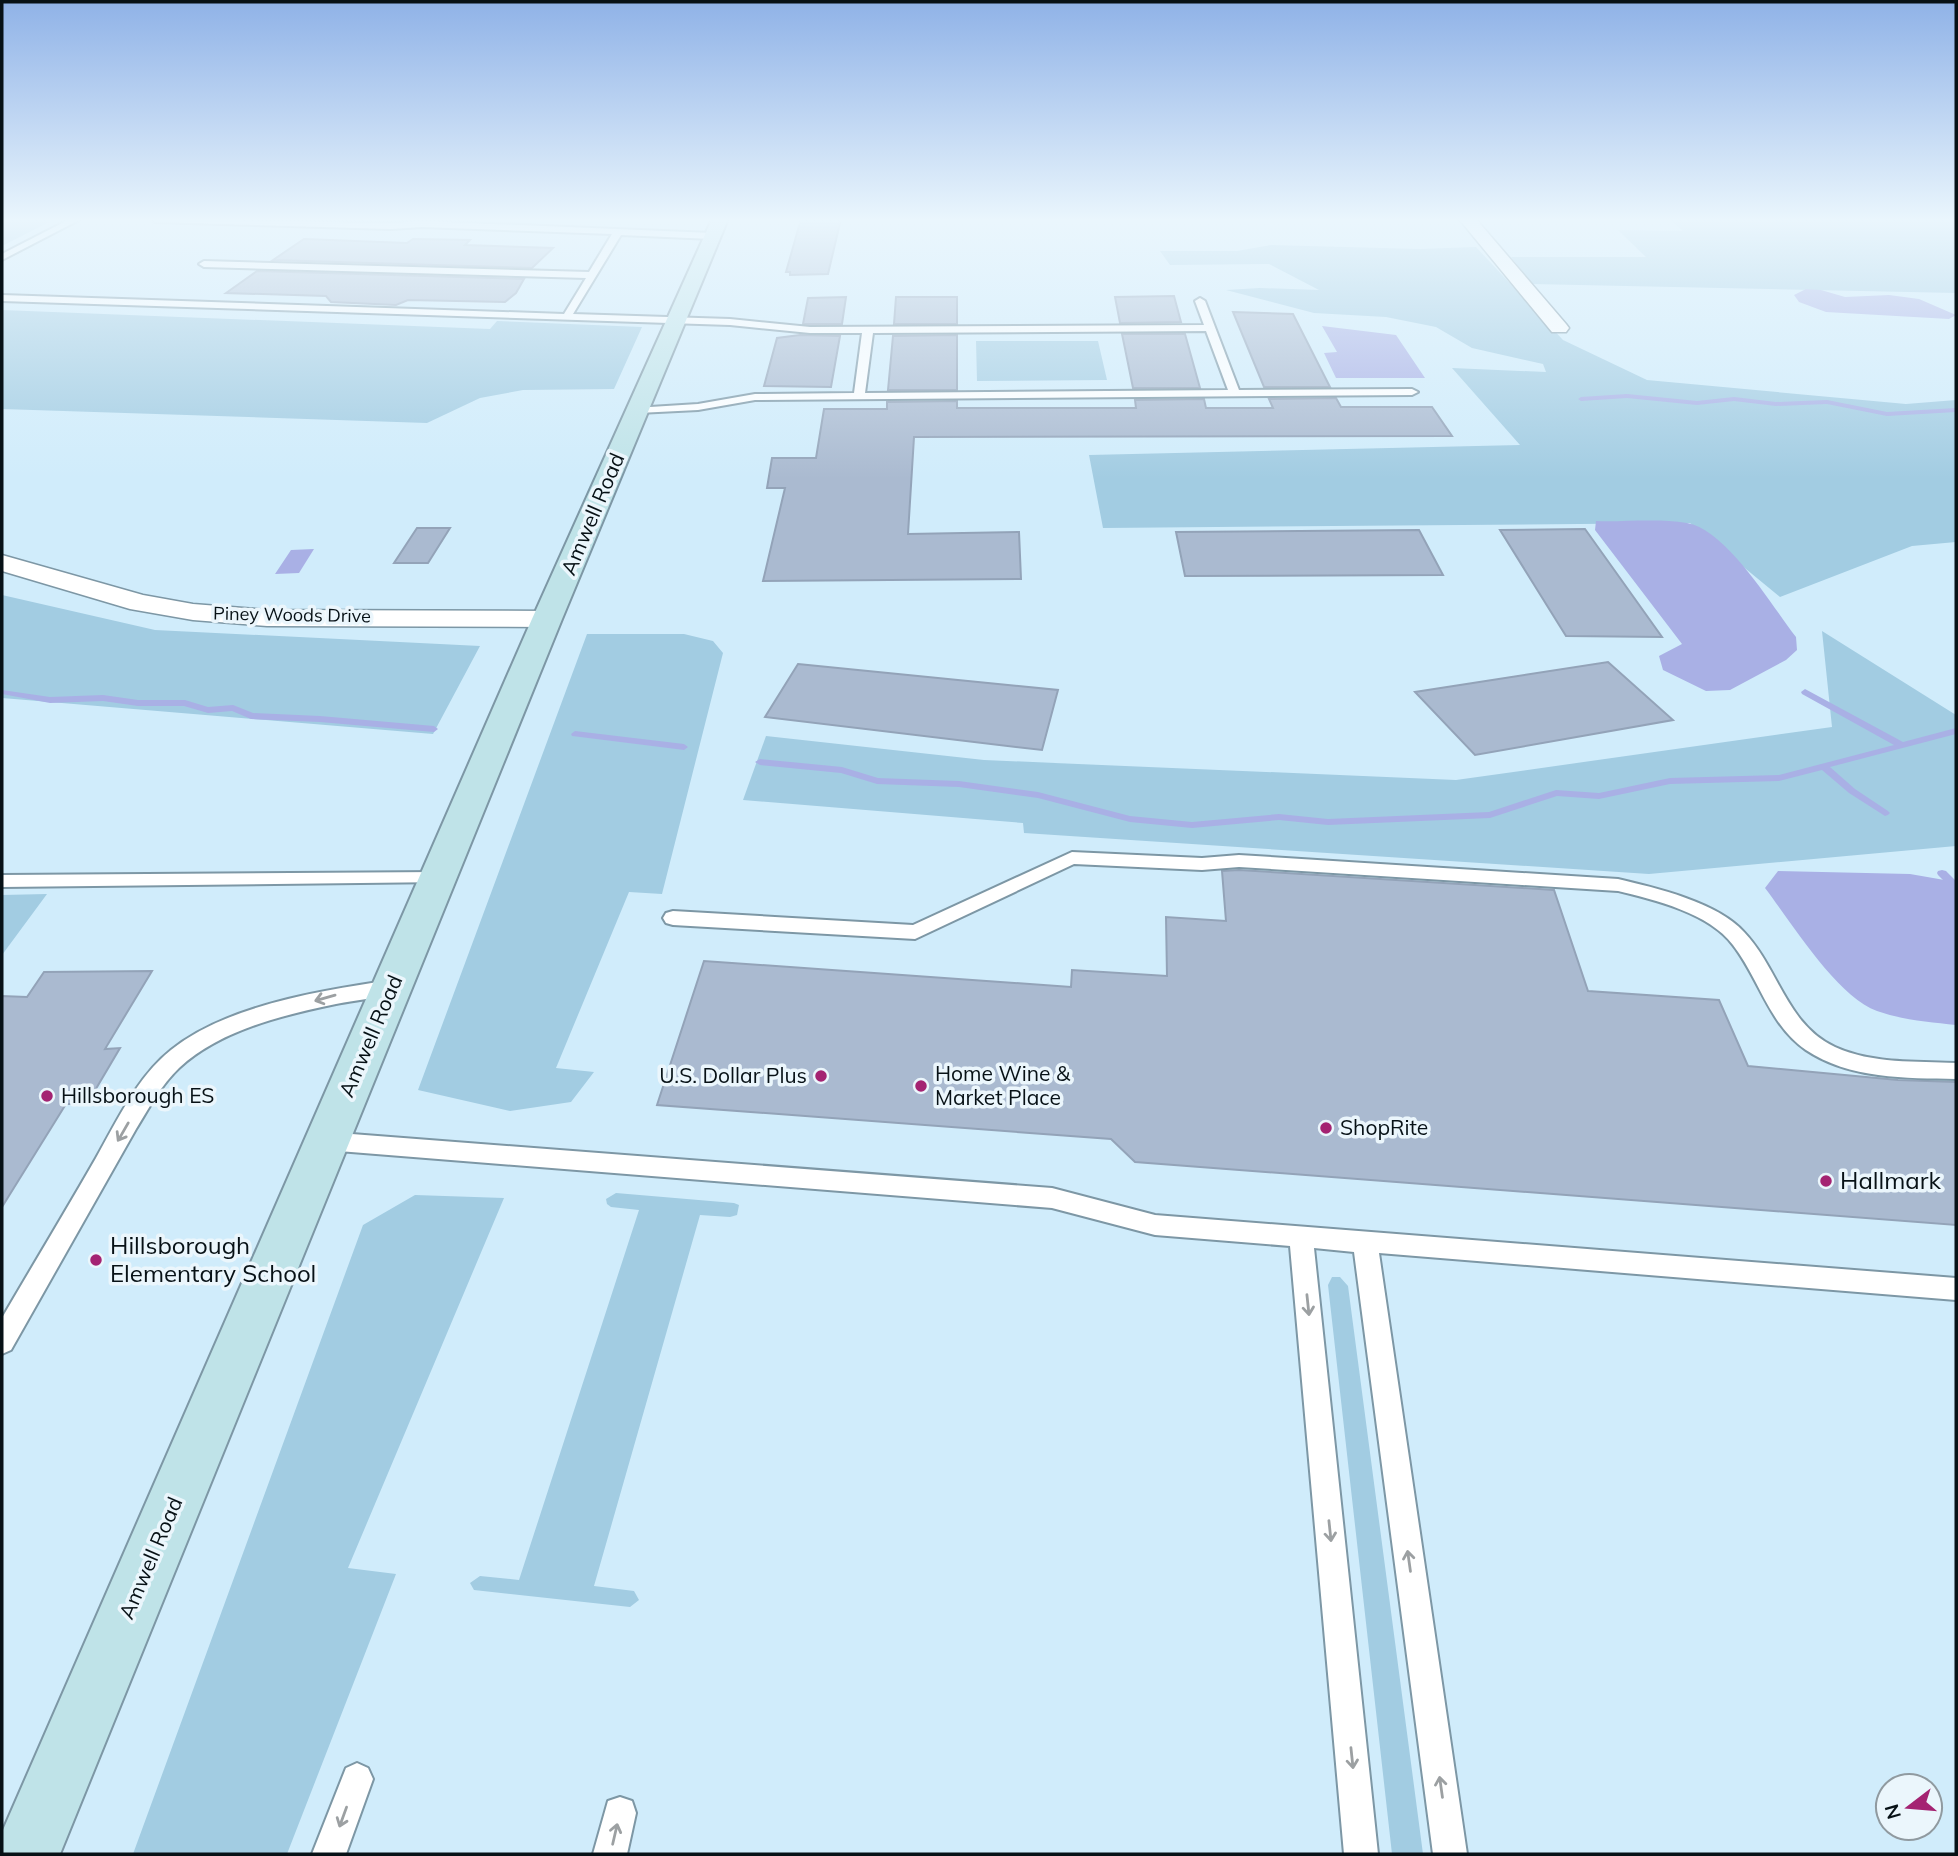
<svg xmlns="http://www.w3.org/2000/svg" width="1958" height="1856" viewBox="0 0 1958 1856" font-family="Mulish,sans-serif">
  <rect width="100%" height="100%" fill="#d0ecfb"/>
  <path fill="#a2cce2" d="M 2,219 L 55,219 L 2,246 Z
    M 1669,219 L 1956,219 L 1956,293 L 1532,284 L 1511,257 L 1646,257 L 1618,230 L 1683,231 Z
    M 1271,245 L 1419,249 L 1476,247 L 1563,340 L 1647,380 L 1906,404 L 1956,400 L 1956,542 L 1912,546 L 1780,597 L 1690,523 L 1103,528 L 1089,455 L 1520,445 L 1452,368 L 1546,372 L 1543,364 L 1472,348 L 1436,327 L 1386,317 L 1314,313 L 1226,290 L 1260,288 L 1319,290 L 1269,264 L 1170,265 L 1160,251 L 1237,251 Z
    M 2,310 L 490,329 L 497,321 L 642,327 L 614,389 L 523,390 L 480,398 L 427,423 L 2,409 Z
    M 976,341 L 1098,341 L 1107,380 L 977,381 Z
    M 2,595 L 155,630 L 480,646 L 433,734 L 2,698 Z
    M 1822,631 L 1956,715 L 1956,846 L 1649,874 L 1024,833 L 1023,823 L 743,800 L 766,736 L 984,760 L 1456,780 L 1832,727 Z
    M 587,634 L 684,634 L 713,641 L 723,653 L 662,894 L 629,892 L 556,1068 L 594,1072 L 571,1102 L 510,1111 L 418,1090 Z
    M 47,894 L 2,955 L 2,895 Z
    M 616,1193 L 734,1203 L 739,1205 L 737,1215 L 730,1217 L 700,1215 L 594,1586 L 634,1591 L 639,1600 L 630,1607 L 474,1590 L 470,1583 L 480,1576 L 519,1580 L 639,1210 L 611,1207 L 607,1204 L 606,1199 Z
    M 415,1195 L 504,1198 L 348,1568 L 396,1574 L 287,1854 L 133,1854 L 363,1225 Z
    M 1332,1277 L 1340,1277 L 1348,1286 L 1423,1854 L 1392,1854 L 1328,1285 Z"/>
  <path fill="#a9b0e5" d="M 1806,289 L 1821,290 L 1845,297 L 1889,295 L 1919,299 L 1956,315 L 1949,319 L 1826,312 L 1799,302 L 1794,295 Z
    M 1322,326 L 1396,335 L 1425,378 L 1336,378 L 1324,353 L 1337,352 Z
    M 1596,521 C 1625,522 1658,518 1687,523 C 1727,530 1771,605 1796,637 L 1797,650 L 1786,660 L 1730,690 L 1706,691 L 1663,670 L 1659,656 L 1682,644 L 1595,530 Z
    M 314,549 L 299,573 L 275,574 L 291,550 Z
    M 1778,871 L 1910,874 L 1956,882 L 1956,1025 C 1930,1022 1902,1020 1877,1011 C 1837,997 1791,922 1765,888 Z"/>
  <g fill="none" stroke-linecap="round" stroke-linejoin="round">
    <path fill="#a9b0e5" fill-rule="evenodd" d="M 1627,394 L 1697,401 L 1734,397 L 1776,402 L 1827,400 L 1887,412 L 1956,408 L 1956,412 L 1887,416 L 1827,404 L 1776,406 L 1734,401 L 1697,405 L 1627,398 L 1581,401 L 1578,399 L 1581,397 Z
      M 1805,689 L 1903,742 L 1956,728 L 1956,734 L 1830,767 L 1855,789 L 1888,811 L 1890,813 L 1888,815 L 1885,816 L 1849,793 L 1822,770 L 1779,781 L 1670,784 L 1599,799 L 1557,796 L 1490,818 L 1328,825 L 1279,820 L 1192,828 L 1130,822 L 1038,798 L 959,787 L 877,784 L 841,773 L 760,765 L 755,762 L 760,759 L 842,767 L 878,778 L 959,781 L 1038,792 L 1130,816 L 1192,822 L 1279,814 L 1328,819 L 1489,812 L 1556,790 L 1599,793 L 1670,778 L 1779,775 L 1894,745 L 1802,694 L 1801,692 Z
      M 2,690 L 50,697 L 103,695 L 138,700 L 185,700 L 208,707 L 233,705 L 253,713 L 320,716 L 434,726 L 438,729 L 434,732 L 320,722 L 251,719 L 232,711 L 208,713 L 184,706 L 138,706 L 103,701 L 50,703 L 2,694 Z
      M 575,731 L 684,744 L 688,747 L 684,750 L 572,736 L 571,734 Z
      M 1942,870 L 1946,871 L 1956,881 L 1956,890 L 1952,889 L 1938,875 L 1937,873 L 1938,871 Z"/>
  </g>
  <path fill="#aabad0" stroke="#93a3b8" stroke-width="2" d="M 801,219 L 841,219 L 828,274 L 790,275 L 790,272 L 786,272 Z
    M 304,239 L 407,243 L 413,239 L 470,240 L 465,245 L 553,248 L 532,268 L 273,260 Z
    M 257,271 L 524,279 L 516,293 L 505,302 L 408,300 L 396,305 L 331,302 L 326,296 L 226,293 Z
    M 1174,296 L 1181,322 L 1120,323 L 1115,297 Z
    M 846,297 L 842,324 L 803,324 L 808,298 Z
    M 896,297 L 957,297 L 957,324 L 894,324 Z
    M 1233,312 L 1293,314 L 1330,387 L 1264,387 Z
    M 1122,334 L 1185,334 L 1200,388 L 1133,388 Z
    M 800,335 L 840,336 L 831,387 L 764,386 L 777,338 Z
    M 957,335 L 957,390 L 888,390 L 893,336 Z
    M 1336,398 L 1341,407 L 1432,407 L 1452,436 L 914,437 L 908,534 L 1019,532 L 1021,579 L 763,581 L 785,488 L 767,488 L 772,458 L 816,458 L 824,409 L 887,409 L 887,402 L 957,401 L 957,408 L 1136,408 L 1135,400 L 1204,399 L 1206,408 L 1273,408 L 1269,399 Z
    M 417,528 L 450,528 L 428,563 L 394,563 Z
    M 1585,529 L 1662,637 L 1566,636 L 1500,530 Z
    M 1419,530 L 1443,575 L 1185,576 L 1176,532 Z
    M 1608,662 L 1673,720 L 1475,755 L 1415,692 Z
    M 798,664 L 1058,690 L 1042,750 L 765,717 Z
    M 1239,870 L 1554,890 L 1588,991 L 1719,1000 L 1748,1066 L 1898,1080 L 1956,1082 L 1956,1225 L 1135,1162 L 1111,1139 L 657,1105 L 704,961 L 1071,987 L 1072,970 L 1167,976 L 1166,917 L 1226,921 L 1222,871 Z
    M 152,971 L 105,1049 L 120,1048 L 87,1104 L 66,1104 L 2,1207 L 2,996 L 27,997 L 44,972 Z"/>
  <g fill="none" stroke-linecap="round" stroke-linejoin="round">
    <defs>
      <path id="service" d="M 70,219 L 81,219 L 2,260 L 2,254 Z
        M 151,219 L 391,223 L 422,221 L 712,233 L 716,236 L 712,239 L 621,235 L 573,314 L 730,319 L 810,327 L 1204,325 L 1195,301 L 1200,298 L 1205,301 L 1239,390 L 1412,389 L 1418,392 L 1412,395 L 755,400 L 698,410 L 638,413 L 634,412 L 634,408 L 698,404 L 755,394 L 854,393 L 862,333 L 810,333 L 730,325 L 2,301 L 2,295 L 564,314 L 586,278 L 204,267 L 199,264 L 204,261 L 589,272 L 612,234 L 422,227 L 391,229 L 155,222 ZM 1206,331 L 1228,390 L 865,393 L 873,333 Z
        M 1072,852 L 1202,858 L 1239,855 L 1618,879 C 1656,888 1717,902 1744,932 C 1779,969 1786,1024 1835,1047 C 1872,1064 1917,1061 1956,1063 L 1956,1079 C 1906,1078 1849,1079 1806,1050 C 1769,1025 1759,978 1733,945 C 1709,913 1655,900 1618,891 L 1239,867 L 1202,870 L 1074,864 L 915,939 L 673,925 L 666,923 L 663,918 L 666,913 L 673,911 L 913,925 Z
        M 439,872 L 446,874 L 448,878 L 446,882 L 2,887 L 2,875 Z
        M 392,980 L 399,982 L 402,987 L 399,992 C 379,998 357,1000 336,1004 C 283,1015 220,1030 179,1068 C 161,1085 149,1108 136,1129 L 11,1350 L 2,1354 L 2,1318 C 33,1265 65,1212 96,1158 C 117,1121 137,1077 171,1050 C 227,1005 323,990 392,980 Z
        M 326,1132 L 1052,1188 L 1155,1215 L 1956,1278 L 1956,1300 L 1379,1253 L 1467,1854 L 1433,1854 L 1354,1252 L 1314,1248 L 1378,1854 L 1344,1854 L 1290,1246 L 1155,1235 L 1052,1208 L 326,1150 L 318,1148 L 315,1141 L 318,1134 Z
        M 357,1763 L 368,1768 L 373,1779 L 346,1854 L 312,1854 L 346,1768 Z
        M 620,1797 L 632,1801 L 636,1813 L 627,1854 L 593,1854 L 608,1801 Z"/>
      <path id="minor" d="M 1459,219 L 1476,219 L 1566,324 L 1569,328 L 1566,332 L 1552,332 Z
        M 2,555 L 143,595 L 193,604 L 267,610 L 547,611 L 557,613 L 561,619 L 557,625 L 547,627 L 267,626 L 193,620 L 130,609 L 2,571 Z"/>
      <path id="secondary" d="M 712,219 L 728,219 L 562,619 L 60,1854 L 2,1854 L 3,1830 L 532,619 Z"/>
    </defs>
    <use href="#service" stroke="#7d97a5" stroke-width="4"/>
    <use href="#minor" stroke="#7d97a5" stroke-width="3"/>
    <use href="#secondary" stroke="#7d97a5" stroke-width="4"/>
    <use href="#service" fill="#fff" fill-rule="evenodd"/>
    <use href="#minor" fill="#fff" fill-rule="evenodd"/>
    <use href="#secondary" fill="#bfe3e8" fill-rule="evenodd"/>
  </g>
  <defs><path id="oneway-shaft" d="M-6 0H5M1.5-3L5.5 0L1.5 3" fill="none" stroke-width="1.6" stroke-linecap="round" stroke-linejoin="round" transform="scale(1.75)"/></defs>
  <g stroke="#9ca0a2">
    <use href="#oneway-shaft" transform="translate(325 998) rotate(164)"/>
    <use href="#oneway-shaft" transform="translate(123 1132) rotate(120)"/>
    <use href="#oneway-shaft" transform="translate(1308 1305) rotate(84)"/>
    <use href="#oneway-shaft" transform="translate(1330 1531) rotate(84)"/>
    <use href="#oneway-shaft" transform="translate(1409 1561) rotate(-98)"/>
    <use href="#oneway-shaft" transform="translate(1352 1758) rotate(84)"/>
    <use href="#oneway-shaft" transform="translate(1441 1787) rotate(-98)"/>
    <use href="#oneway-shaft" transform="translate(343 1817) rotate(110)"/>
    <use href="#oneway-shaft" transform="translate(615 1834) rotate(-77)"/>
  </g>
  <linearGradient id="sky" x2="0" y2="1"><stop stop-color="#8fb2e7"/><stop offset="0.46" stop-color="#eaf6fd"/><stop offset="1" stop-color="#eaf6fd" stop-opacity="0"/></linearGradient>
  <rect width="1958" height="479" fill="url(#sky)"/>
  <g fill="#a42372" stroke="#ebf6fc" stroke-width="2.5">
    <circle cx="821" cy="1076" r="7"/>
    <circle cx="921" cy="1086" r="7"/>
    <circle cx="47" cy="1096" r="7"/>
    <circle cx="1326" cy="1128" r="7"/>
    <circle cx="1826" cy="1181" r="7"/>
    <circle cx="96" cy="1260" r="7"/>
  </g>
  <g text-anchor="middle" stroke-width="7" stroke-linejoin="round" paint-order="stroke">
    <g font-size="18" fill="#071116" stroke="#ebf6fc">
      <text transform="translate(292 615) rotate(1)" y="6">Piney Woods Drive</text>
    </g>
    <g font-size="21" fill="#071116" stroke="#ebf6fc">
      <text transform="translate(593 514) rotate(-67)" y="7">Amwell Road</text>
      <text transform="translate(371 1036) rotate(-67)" y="7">Amwell Road</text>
      <text transform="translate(151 1558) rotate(-67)" y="7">Amwell Road</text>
    </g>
    <g font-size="21" fill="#071116" stroke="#ebf6fc" text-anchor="start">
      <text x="935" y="1081">Home Wine &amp;<tspan x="935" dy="24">Market Place</tspan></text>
      <text x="807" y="1083" text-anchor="end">U.S. Dollar Plus</text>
      <text x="61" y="1103">Hillsborough ES</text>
      <text x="1340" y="1135">ShopRite</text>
    </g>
    <g font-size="24" fill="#071116" stroke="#ebf6fc" text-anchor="start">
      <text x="1840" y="1189">Hallmark</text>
      <text x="110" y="1254">Hillsborough<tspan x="110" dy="28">Elementary School</tspan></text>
    </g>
  </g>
  <rect width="1958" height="1856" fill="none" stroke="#071116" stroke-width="7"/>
  <g transform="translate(1909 1807) rotate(254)"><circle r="33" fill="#ebf6fc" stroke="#909aa0" stroke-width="2"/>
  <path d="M0-5L12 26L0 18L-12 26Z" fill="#a42372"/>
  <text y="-10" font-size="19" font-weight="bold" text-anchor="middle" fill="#071116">N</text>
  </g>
</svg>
